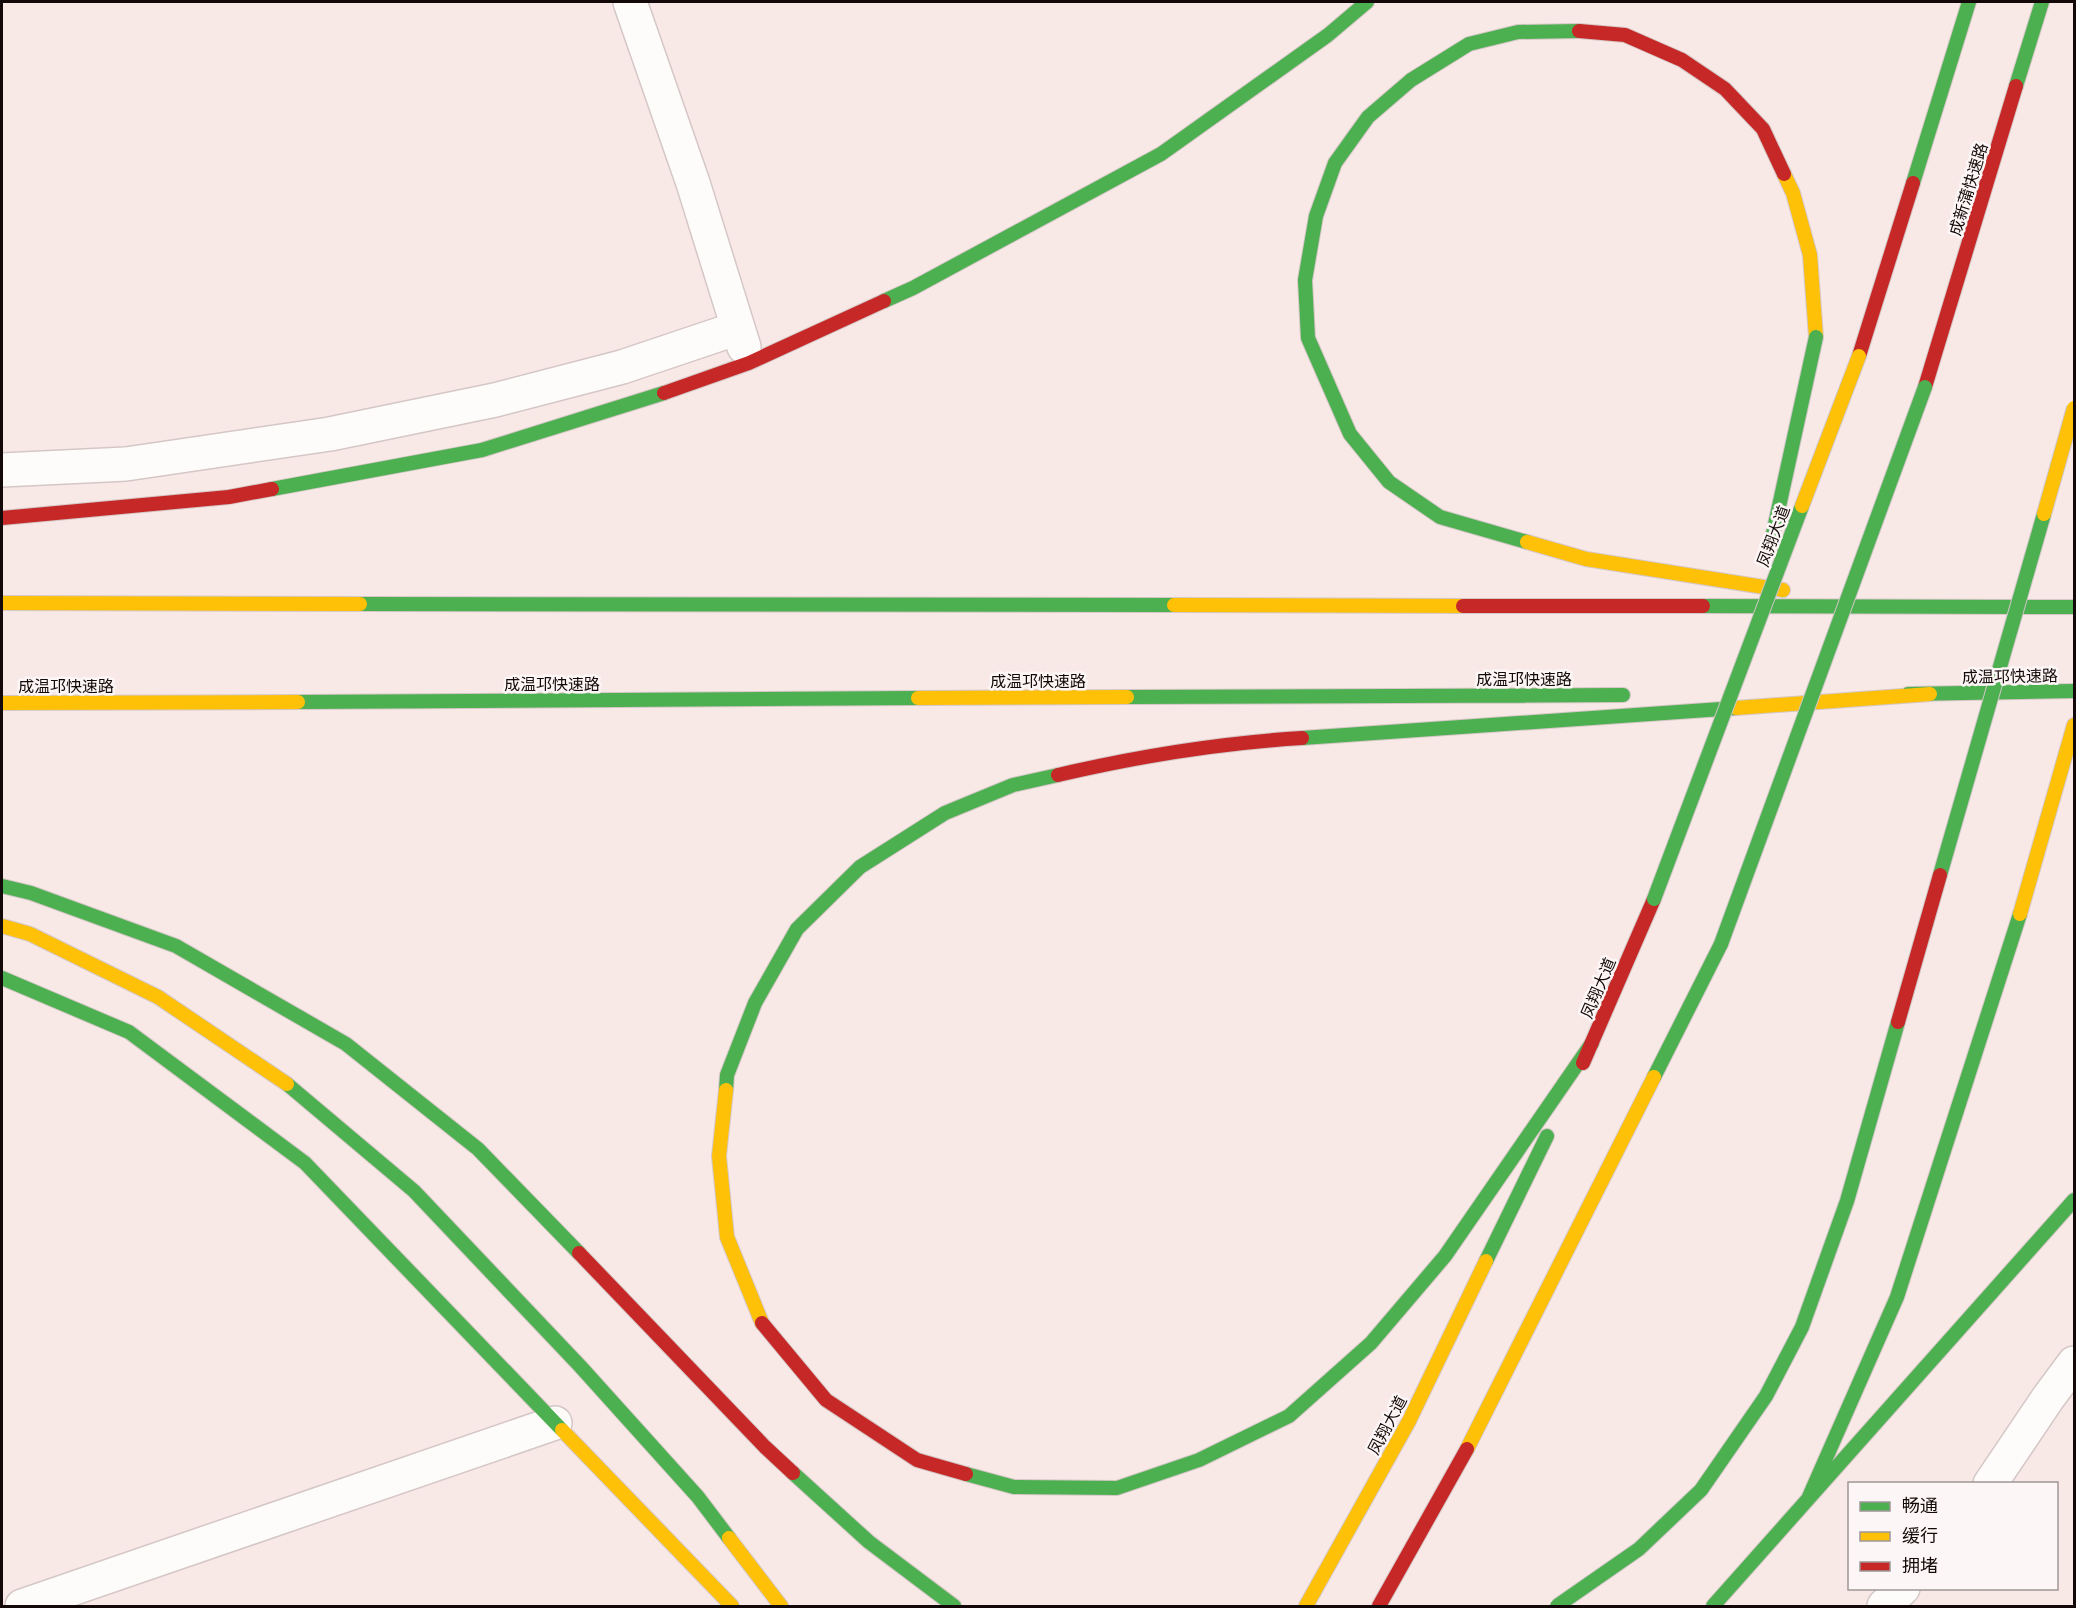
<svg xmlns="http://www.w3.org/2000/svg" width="2076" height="1608" viewBox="0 0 2076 1608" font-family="'Archivo Narrow','Noto Sans SC',sans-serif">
  <rect width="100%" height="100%" fill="#f8e9e7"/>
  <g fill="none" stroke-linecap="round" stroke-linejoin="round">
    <defs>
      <path id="street" d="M 630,2 L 693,183 L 744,347
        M 2,470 L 126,464 L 330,434 L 495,400 L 622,367 L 738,328
        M 1990,1484 L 2048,1398 L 2074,1363
        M 22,1606 L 555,1423
        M 1884,1606 L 1903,1588"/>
      <path id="fast" d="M 2016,86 L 2042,2
        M 1913,183 L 1969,2
        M 884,301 L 913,288 L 1161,154 L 1328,35 L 1367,2
        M 272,489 L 482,450 L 664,393
        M 1527,542 L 1440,517 L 1389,482 L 1350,434 L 1308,338 L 1305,280 L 1316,216 L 1335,163 L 1368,117 L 1411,80 L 1469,44 L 1518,32 L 1579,31
        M 360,604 L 1174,605
        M 1703,606 L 2074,607
        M 1908,694 L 2074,691
        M 1127,697 L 1623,695
        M 298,702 L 918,698
        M 1302,738 L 1736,708
        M 2,886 L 31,893 L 176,946 L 346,1044 L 478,1149 L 579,1253
        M 2,978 L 129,1032 L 305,1163 L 562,1430
        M 1654,1077 L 1721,944
        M 287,1084 L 414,1191 L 580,1366 L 698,1497 L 729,1538
        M 726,1090 L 727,1075 L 755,1003 L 797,929 L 860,867 L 945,813 L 1013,785 L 1058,775
        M 1486,1261 L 1547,1136
        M 793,1473 L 869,1542 L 954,1606
        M 966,1474 L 1014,1487 L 1117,1488 L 1199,1460 L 1289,1416 L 1371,1343 L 1445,1256 L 1592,1043
        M 1808,1499 L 1897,1297 L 2020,914
        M 1713,1606 L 2074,1200"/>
      <path id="slow" d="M 1784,174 L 1793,193 L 1810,255 L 1816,337
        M 1527,542 L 1586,559 L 1783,590
        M 2,603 L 360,604
        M 1174,605 L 1463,606
        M 918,698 L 1127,697
        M 2,703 L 298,702
        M 1736,708 L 1930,694
        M 2020,914 L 2074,725
        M 2,926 L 30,934 L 158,997 L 287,1084
        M 726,1090 L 719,1156 L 727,1237 L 762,1323
        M 562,1430 L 732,1606
        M 1467,1449 L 1654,1077
        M 729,1538 L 781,1606
        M 1306,1606 L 1409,1421 L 1486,1261"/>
      <path id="jam" d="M 1579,31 L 1625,35 L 1682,60 L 1725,89 L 1763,129 L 1784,174
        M 1859,356 L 1913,183
        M 1925,387 L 2016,86
        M 664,393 L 749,363 L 884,301
        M 2,518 L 229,497 L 272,489
        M 1463,606 L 1703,606
        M 1058,775 C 1139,756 1220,743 1302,738
        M 1583,1063 L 1654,899
        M 579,1253 L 765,1447 L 793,1473
        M 762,1323 L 826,1400 L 917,1460 L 966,1474
        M 1379,1606 L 1467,1449"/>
    </defs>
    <use href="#street" stroke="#d4c7c5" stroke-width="36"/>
    <use href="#fast" stroke="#d4c7c5" stroke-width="16"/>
    <use href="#slow" stroke="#d4c7c5" stroke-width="16"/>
    <use href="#jam" stroke="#d4c7c5" stroke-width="16"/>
    <use href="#street" stroke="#fefcfb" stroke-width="33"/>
    <use href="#fast" stroke="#4caf50" stroke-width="14"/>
    <use href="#slow" stroke="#ffc107" stroke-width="14"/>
    <use href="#jam" stroke="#c62828" stroke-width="14"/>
    <defs>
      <path id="fast-bridge" d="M 1771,543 L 1816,337
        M 1940,875 L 2044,514
        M 1654,899 L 1802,506
        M 1721,944 L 1925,387
        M 1557,1606 L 1639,1549 L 1701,1490 L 1766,1396 L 1802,1327 L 1847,1201 L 1898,1022"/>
      <path id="slow-bridge" d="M 1802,506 L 1859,356
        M 2044,514 L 2074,408"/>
      <path id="jam-bridge" d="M 1898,1022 L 1940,875"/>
    </defs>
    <use href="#fast-bridge" stroke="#cdc6c5" stroke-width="16" stroke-linecap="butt"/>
    <use href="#slow-bridge" stroke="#cdc6c5" stroke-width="16" stroke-linecap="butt"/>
    <use href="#jam-bridge" stroke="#cdc6c5" stroke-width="16" stroke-linecap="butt"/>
    <use href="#fast-bridge" stroke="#4caf50" stroke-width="14"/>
    <use href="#slow-bridge" stroke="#ffc107" stroke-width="14"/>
    <use href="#jam-bridge" stroke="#c62828" stroke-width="14"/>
  </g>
  <g text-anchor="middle" stroke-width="5" stroke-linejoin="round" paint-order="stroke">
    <g font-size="16" fill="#130908" stroke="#fdf6f6">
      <text transform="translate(1968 189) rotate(-73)" y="6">成新蒲快速路</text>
      <text transform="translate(1773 536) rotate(-69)" y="6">凤翔大道</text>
      <text transform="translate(2010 676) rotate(-1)" y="6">成温邛快速路</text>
      <text x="1524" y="685">成温邛快速路</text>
      <text x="1038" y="687">成温邛快速路</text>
      <text x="552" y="690">成温邛快速路</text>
      <text x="66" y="692">成温邛快速路</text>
      <text transform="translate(1598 988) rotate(-67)" y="6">凤翔大道</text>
      <text transform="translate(1387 1425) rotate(-62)" y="6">凤翔大道</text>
    </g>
  </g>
  <rect width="2076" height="1608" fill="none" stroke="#130908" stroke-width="6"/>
  <rect x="1848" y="1482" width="210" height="108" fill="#fdf6f6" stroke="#9f9797" stroke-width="1.5"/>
  <rect x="1860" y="1502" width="30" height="9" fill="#4caf50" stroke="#9f9797" stroke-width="1.5"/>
  <text x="1902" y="1512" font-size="18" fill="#130908">畅通</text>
  <rect x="1860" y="1532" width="30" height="9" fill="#ffc107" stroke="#9f9797" stroke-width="1.5"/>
  <text x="1902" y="1542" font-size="18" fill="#130908">缓行</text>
  <rect x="1860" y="1562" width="30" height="9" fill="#c62828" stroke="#9f9797" stroke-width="1.5"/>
  <text x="1902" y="1572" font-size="18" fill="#130908">拥堵</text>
</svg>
